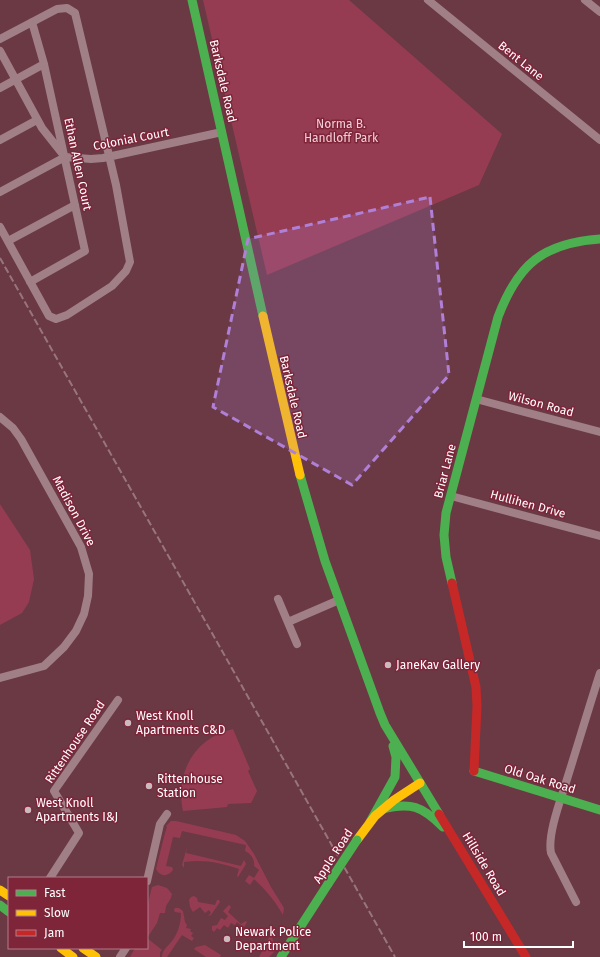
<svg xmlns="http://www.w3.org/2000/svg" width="600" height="957" viewBox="0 0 600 957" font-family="'Fira Sans',sans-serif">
  <rect width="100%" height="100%" fill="#6a3944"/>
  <path fill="#963c52" d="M 203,0 L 349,0 L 502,134 L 479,185 L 267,275 Z
    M 0,504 L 30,550 L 34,579 L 29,602 L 22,613 L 0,625 Z
    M 233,729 L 250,769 L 248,771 L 257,791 L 251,803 L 228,804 L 227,807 L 183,811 C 175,773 194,738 233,729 Z
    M 171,821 L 176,821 L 236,835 L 245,841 L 254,854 L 271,887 L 284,908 L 283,915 C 275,901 266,890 254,879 L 250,885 L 245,881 L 249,875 L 254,878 L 259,870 L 254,866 C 255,859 251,854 245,851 L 246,845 L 182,831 L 180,838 L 173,837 L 166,866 L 172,867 L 173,870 C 168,877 160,877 156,869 L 165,833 L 167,827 L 166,826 Z
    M 187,847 L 186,853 L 241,866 L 244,860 L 246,864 L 238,877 L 237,876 L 239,869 C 221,863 204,859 184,862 L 184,868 L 182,865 Z
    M 158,885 L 167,888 L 172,894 L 171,898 L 166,906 L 165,913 L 160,913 L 157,923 L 147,938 L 162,950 L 160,952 L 160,957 L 130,957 L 135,948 L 147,948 L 147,907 L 152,887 Z
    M 194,896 L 197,898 L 198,902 L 215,905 L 217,900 L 219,900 L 220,902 L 211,915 L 208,916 L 211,913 L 209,910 L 205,913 L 200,907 L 193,912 L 190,907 L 189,900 L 191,897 Z
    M 229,905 L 231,907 L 228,912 L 241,924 L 246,921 L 247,922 L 244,927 L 237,922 L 235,925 L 231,923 L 228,928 L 224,925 L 220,930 L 217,928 L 214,932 L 212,930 L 212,926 L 217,925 L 221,918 L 225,920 L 228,916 L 223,911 Z
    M 175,908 L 179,908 L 183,911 L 185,922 L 187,925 L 186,928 L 191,929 L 190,931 L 193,933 L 191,936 L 194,938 L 192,941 L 182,935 L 167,957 L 162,957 C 162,950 168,946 172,941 C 178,933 181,923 181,913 L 175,912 L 174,910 Z
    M 271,934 L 276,950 L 269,957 L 259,957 Z
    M 205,945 L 221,955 L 220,957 L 206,957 L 194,949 L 196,947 Z"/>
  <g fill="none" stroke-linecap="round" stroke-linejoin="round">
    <path stroke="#a07f86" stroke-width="8" d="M 428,0 L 600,140
      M 585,0 L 600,12
      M 0,39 L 57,9 L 67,8 L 75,13 L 116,185 L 130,262 L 126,271 L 112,286 L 67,315 L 56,319 L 49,316 L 0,227
      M 0,51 L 42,128 L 65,157 L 91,159 L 103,158 L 222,132
      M 0,88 L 44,64
      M 0,140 L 37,120
      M 0,192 L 65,157
      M 8,241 L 75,205
      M 30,282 L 85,251 L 44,64 L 32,22
      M 476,399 L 600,432
      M 0,417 L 13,428 L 21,439 L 81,547 L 89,574 L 88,596 L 84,614 L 76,631 L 64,647 L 44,666 L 0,678
      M 451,496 L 600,536
      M 278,599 L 297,644
      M 288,622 L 339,600
      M 50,878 L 79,833 L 54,791 L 118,700
      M 147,881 L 160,824 L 167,814
      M 576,902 L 551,853 C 547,834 562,796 568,776 C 579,741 589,707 600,673
      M 120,957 L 126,948"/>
    <path stroke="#4caf50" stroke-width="9" d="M 192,0 L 263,316
      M 300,475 L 325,561 L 380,713 L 385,725 L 439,814
      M 452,583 L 446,557 L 444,535 L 446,513 L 498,317 C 518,264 543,243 600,239
      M 474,771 L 600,810
      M 382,809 C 411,802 422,806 443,827
      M 370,822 L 395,777 L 396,757 L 393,746
      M 0,905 L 9,912
      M 281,957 L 328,884"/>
    <path stroke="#ffc107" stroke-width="9" d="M 263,316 L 300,475
      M 357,840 L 375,816 L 394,800 L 420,783
      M 0,890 L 9,896
      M 61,948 L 73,957
      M 83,948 L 96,957"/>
    <path stroke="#c62828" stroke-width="9" d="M 452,583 L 476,687 L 477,706 L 474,771
      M 439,814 L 526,957"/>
    <path stroke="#98757d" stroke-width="2" stroke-dasharray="7 3" stroke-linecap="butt" d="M 0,258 L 395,957"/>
    <path stroke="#4caf50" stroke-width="9" d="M 328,884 L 357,840"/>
  </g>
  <path fill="#b080d9" fill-opacity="0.2" stroke="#b080d9" stroke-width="3" stroke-dasharray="8 5" stroke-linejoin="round" d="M 430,197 L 449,375 L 352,485 L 213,407 L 248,239 Z"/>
  <g fill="#cbbabe" stroke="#7e253a" stroke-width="1.5">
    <circle cx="388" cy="665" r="4"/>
    <circle cx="128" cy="723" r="4"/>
    <circle cx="149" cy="786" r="4"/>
    <circle cx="28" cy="810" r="4"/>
    <circle cx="227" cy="939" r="4"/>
  </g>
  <g text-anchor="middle" stroke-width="3" stroke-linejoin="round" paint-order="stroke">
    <g font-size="12" fill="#fff" stroke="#7e253a">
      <text transform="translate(521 61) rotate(39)" y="4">Bent Lane</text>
      <text transform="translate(223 81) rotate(77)" y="4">Barksdale Road</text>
      <text transform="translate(131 139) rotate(-11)" y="4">Colonial Court</text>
      <text transform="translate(78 164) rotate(78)" y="4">Ethan Allen Court</text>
      <text transform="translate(293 397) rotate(77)" y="4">Barksdale Road</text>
      <text transform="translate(541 404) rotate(15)" y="4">Wilson Road</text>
      <text transform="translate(445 471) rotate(-75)" y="4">Briar Lane</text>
      <text transform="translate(528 504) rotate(15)" y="4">Hullihen Drive</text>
      <text transform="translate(74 511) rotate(62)" y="4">Madison Drive</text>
      <text transform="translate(75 742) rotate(-56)" y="4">Rittenhouse Road</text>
      <text transform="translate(540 779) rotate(17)" y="4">Old Oak Road</text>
      <text transform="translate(333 856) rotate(-57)" y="4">Apple Road</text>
      <text transform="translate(484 864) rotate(59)" y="4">Hillside Road</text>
    </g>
    <g font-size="12" fill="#f4ced7" stroke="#7e253a">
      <text x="341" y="128">Norma B.<tspan x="341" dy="14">Handloff Park</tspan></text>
    </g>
    <g font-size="12" fill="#fff" stroke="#7e253a" text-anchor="start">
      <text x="396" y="669">JaneKav Gallery</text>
      <text x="136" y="720">West Knoll<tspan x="136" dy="14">Apartments C&amp;D</tspan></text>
      <text x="157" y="783">Rittenhouse<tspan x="157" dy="14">Station</tspan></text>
      <text x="36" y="807">West Knoll<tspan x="36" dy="14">Apartments I&amp;J</tspan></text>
      <text x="235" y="936">Newark Police<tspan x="235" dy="14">Department</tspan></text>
    </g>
  </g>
  <rect x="8" y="877" width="140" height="72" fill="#7e253a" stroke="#b27c89"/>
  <rect x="16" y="890" width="20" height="6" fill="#4caf50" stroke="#b27c89"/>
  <text x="44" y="897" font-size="12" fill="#ffffff">Fast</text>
  <rect x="16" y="910" width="20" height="6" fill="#ffc107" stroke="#b27c89"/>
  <text x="44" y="917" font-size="12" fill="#ffffff">Slow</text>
  <rect x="16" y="930" width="20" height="6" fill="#c62828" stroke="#b27c89"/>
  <text x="44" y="937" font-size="12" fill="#ffffff">Jam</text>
  <path d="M464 941v6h109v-6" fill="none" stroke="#ffffff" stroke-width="2"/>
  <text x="470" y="941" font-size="12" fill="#ffffff" stroke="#7e253a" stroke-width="3" paint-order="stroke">100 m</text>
</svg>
